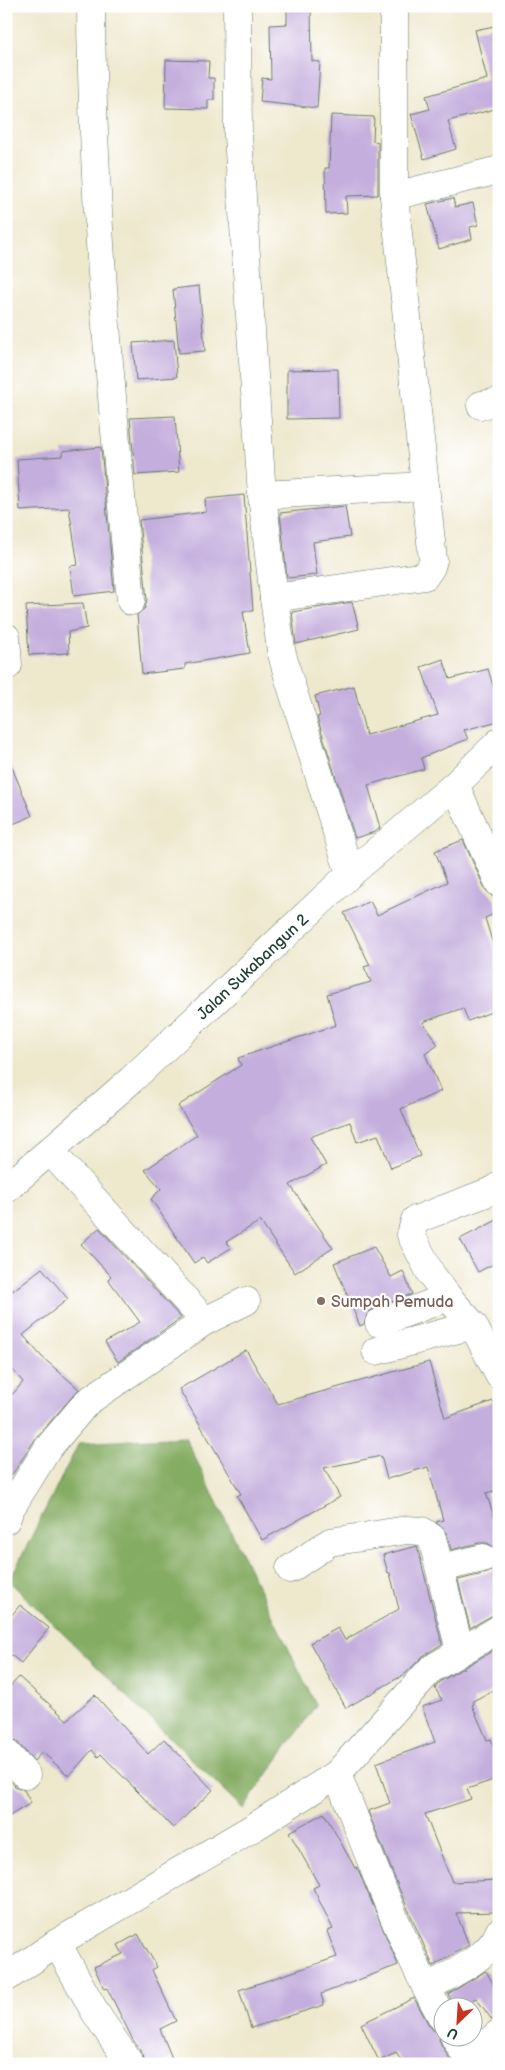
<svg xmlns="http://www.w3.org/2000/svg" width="505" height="2070" viewBox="0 0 505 2070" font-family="'Balsamiq Sans',sans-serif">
  <rect width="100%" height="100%" fill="#fff"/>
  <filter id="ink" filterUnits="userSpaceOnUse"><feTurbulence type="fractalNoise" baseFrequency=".02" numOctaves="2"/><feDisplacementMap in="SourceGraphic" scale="10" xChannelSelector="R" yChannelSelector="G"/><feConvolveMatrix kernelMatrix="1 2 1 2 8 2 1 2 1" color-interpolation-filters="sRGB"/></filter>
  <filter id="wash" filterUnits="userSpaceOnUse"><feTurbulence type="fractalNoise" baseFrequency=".0096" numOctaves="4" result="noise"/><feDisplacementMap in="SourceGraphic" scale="20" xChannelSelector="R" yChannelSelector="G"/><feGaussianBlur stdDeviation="1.12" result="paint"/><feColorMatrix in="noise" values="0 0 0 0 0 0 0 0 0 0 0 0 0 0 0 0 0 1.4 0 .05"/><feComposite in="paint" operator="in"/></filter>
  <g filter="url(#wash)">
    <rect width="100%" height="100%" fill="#eee8cd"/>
    <path fill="#84ac62" stroke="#52744b" d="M 185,1437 L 316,1705 L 243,1809 L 9,1581 L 79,1443 Z"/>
    <g id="blocks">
      <path fill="#c4aedd" d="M 287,9 L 311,9 L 312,61 L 320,62 L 317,108 L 260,102 L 262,78 L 271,79 L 270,25 L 287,24 Z
        M 499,25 L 499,108 L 448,121 L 456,149 L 424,159 L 411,114 L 430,109 L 426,96 L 487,79 L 475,30 Z
        M 166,60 L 209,61 L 208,78 L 214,78 L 214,100 L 208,100 L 208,109 L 165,108 Z
        M 331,115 L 374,117 L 373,141 L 378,142 L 378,195 L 346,196 L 347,213 L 326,214 L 325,168 L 329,168 Z
        M 453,198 L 455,207 L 473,203 L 478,225 L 470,227 L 472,239 L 439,249 L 427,204 Z
        M 199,286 L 205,351 L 179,353 L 173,289 Z
        M 174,340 L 177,377 L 136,380 L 133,343 Z
        M 338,369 L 339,418 L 287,419 L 287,370 Z
        M 175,416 L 179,472 L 135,475 L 130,418 Z
        M 101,447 L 114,591 L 74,596 L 70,566 L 78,565 L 69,508 L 20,511 L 17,459 L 63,456 L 63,451 Z
        M 244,495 L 253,611 L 243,611 L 250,653 L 185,664 L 185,669 L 142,674 L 137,615 L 145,608 L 147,600 L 139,520 L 206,512 L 205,499 Z
        M 345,506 L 350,537 L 313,542 L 317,575 L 287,578 L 280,513 Z
        M 352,602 L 359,629 L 296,644 L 292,612 Z
        M 83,603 L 87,628 L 68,632 L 69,653 L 29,655 L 26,606 Z
        M 443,659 L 450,679 L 488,669 L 499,706 L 499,721 L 464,730 L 468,739 L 421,758 L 424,769 L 368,785 L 380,828 L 375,832 L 355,838 L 317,717 L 320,716 L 315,696 L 354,686 L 366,735 L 438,715 L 421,667 Z
        M 7,755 L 32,816 L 6,827 L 6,756 Z
        M 463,840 L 485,889 L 493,897 L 499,912 L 485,918 L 499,964 L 499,1009 L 468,1021 L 463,1008 L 423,1022 L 438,1045 L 425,1054 L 441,1091 L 401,1109 L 420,1156 L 391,1168 L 378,1135 L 357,1142 L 350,1122 L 310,1137 L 326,1165 L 290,1185 L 333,1248 L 295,1273 L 260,1221 L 226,1242 L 231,1248 L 207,1263 L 203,1257 L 194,1263 L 151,1199 L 161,1189 L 145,1170 L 197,1135 L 178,1106 L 241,1065 L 238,1058 L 336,1025 L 327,994 L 371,982 L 364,967 L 370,965 L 344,913 L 370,901 L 377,915 L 447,882 L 435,851 Z
        M 499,1219 L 499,1261 L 478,1272 L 460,1239 Z
        M 99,1228 L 181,1318 L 118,1362 L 105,1342 L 140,1322 L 108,1279 L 111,1276 L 81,1244 Z
        M 374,1247 L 391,1277 L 403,1271 L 412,1294 L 373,1309 L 367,1314 L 364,1324 L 360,1326 L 334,1263 Z
        M 42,1268 L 68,1299 L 23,1335 L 42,1357 L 79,1389 L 36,1438 L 6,1484 L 6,1402 L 23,1382 L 6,1362 L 6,1296 Z
        M 246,1350 L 278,1404 L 429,1362 L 445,1418 L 493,1401 L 499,1416 L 499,1490 L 486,1493 L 499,1531 L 499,1613 L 491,1616 L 470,1628 L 458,1580 L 487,1573 L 493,1570 L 498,1563 L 498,1554 L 494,1547 L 487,1543 L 479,1543 L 451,1550 L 447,1534 L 436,1522 L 443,1520 L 428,1467 L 387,1479 L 381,1456 L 324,1468 L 340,1497 L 262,1540 L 237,1496 L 241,1494 L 179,1389 Z
        M 417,1546 L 442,1644 L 423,1656 L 405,1674 L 346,1708 L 310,1643 L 338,1628 L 345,1640 L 399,1609 L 390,1573 L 388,1573 L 383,1555 Z
        M 20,1605 L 49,1628 L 21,1663 L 6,1651 L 6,1622 Z
        M 499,1647 L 499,1687 L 473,1701 L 474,1704 L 472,1705 L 487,1740 L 491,1739 L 499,1761 L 499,1778 L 467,1789 L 471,1799 L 425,1814 L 452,1882 L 499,1880 L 499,1912 L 456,1913 L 469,1945 L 433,1966 L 400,1891 L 368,1811 L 390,1803 L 376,1763 L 435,1742 L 422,1707 L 442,1700 L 435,1688 L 441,1681 Z
        M 19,1677 L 67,1720 L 95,1695 L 148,1754 L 164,1739 L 213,1790 L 173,1828 L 101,1754 L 98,1757 L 92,1750 L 69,1776 L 42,1752 L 34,1761 L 17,1742 L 6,1738 L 6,1691 Z
        M 6,1776 L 15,1786 L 24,1790 L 31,1803 L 6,1818 Z
        M 324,1813 L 355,1868 L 357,1867 L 398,1965 L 321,1994 L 324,2005 L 251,2028 L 239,1990 L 337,1957 L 327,1931 L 333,1929 L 313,1888 L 319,1885 L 289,1832 Z
        M 138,1934 L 157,1967 L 152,1970 L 176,2021 L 160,2029 L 172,2058 L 157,2064 L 145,2064 L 143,2055 L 133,2040 L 107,1988 L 104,1989 L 94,1967 L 123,1954 L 118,1945 Z
        M 486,1971 L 499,1994 L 499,2018 L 492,2020 L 476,1998 L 459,2008 L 455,2008 L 448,1994 Z
        M 414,1998 L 429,2025 L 433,2030 L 441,2032 L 439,2039 L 442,2046 L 453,2064 L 404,2064 L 396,2053 L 379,2061 L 361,2024 Z"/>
    </g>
  </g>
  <g filter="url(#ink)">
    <use href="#blocks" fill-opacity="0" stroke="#67796a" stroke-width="1"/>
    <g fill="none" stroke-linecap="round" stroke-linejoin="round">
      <defs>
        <g id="minor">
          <path d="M 91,6 C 92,205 112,403 131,601"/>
          <path d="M 237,6 L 238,136 L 262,495 L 274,598 L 281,650 L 288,676 L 350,874"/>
          <path d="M 394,196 L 499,170"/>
          <path d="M 481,405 L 499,402"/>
          <path d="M 262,495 L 425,486"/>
          <path d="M 274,598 L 425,576 L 431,567 L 433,560 L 394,196 L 394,6"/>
          <path d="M 6,637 L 8,665"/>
          <path d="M 455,785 L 499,883"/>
          <path d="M 50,1151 L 205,1321"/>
          <path d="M 499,1186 L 494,1190 L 415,1220 L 411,1235 L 431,1274 L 448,1297 L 473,1325 L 499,1375"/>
          <path id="s1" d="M 6,1189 L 131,1080 L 350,874 L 455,785 L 499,742"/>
          <path d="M 379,1323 L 448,1297"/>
          <path d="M 376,1351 L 473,1325"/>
          <path d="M 6,1520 L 10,1509 L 48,1448 L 87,1402 L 205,1321 L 246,1301"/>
          <path d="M 441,1568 L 483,1558"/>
          <path d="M 290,1569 L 330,1542 L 407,1530 L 422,1531 L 432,1538 L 460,1651"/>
          <path d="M 6,1753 L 26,1775"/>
          <path d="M 337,1774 C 370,1855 399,1941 442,2017"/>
          <path d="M 57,1943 L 95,2012 L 130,2064"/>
          <path d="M 6,1978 L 57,1943 L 256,1826 L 337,1774 L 431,1669 L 499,1629"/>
          <path d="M 426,1988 C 449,1975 490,1958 499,1932"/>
          <path d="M 455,2038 L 472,2064"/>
          <path d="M 469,2059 L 499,2033"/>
        </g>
      </defs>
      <use href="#minor" stroke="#67796a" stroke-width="29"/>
      <use href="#minor" stroke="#fff" stroke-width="28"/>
    </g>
  </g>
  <circle fill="#8d6e63" stroke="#fff" stroke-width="2" cx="321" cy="1301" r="5"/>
  <g text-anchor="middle" stroke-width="4.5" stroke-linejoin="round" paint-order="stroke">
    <g font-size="16" fill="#1f3d34" stroke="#fff">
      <text dy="6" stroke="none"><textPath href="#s1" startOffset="332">Jalan Sukabangun 2</textPath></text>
    </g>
    <g font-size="16" fill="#785e54" stroke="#fff" text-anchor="start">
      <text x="331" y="1307">Sumpah Pemuda</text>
    </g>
  </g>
  <rect width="505" height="2070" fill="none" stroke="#fff" stroke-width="25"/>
  <g transform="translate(458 2022) rotate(205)"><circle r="24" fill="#ffffff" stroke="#a5b1ae"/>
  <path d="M0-4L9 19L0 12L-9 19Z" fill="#c8321e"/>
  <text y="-8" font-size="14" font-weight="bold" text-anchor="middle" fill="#1f3d34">U</text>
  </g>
</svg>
